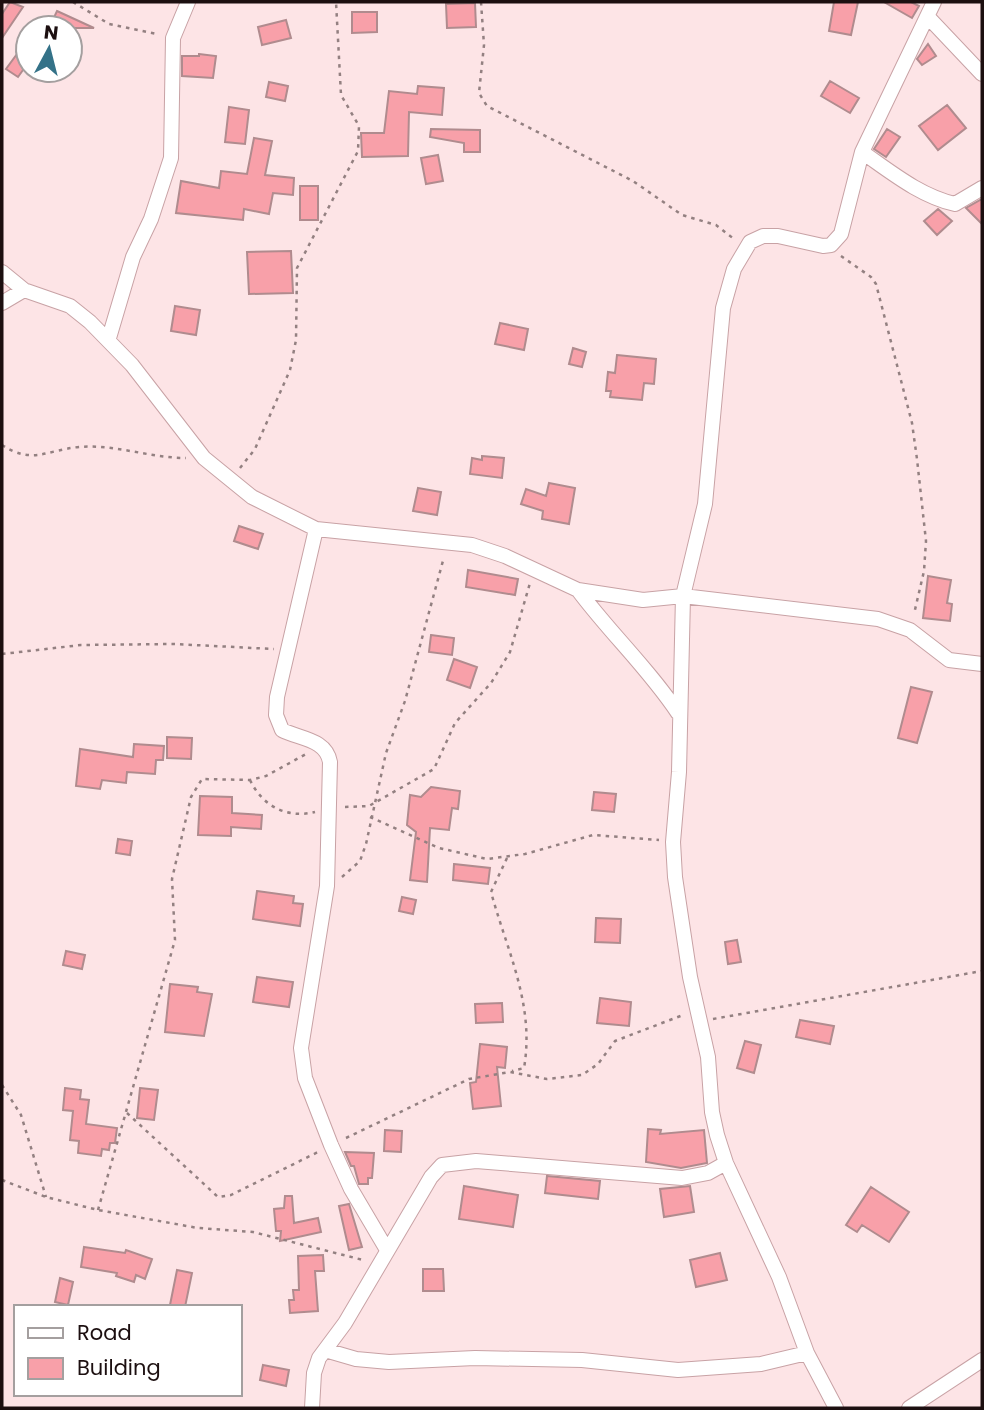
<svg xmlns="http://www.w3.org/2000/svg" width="984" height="1410" viewBox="0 0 984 1410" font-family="Poppins,sans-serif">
  <rect width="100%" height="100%" fill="#fde4e6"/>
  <path fill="#f8a0a9" stroke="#b08b8e" stroke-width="2" d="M 10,2 L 23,7 L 2,38 L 2,14 Z
    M 834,2 L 858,2 L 851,35 L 829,31 Z
    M 884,2 L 911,2 L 919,6 L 912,18 Z
    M 475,3 L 476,27 L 447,28 L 446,4 Z
    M 57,11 L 94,28 L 49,28 Z
    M 352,12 L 377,12 L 377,32 L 352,33 Z
    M 286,20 L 291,38 L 262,45 L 258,27 Z
    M 28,39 L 28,63 L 18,77 L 6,69 Z
    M 928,44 L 936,56 L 922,65 L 917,59 Z
    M 199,54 L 216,56 L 213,78 L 182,76 L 182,56 L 199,56 Z
    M 830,81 L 859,98 L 850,113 L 821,96 Z
    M 269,82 L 288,86 L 285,101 L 266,97 Z
    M 418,86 L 444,88 L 442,115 L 409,112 L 408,156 L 362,157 L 361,133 L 384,133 L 389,91 L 417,94 Z
    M 947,105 L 966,128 L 938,150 L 919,126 Z
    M 229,107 L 249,110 L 245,144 L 225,142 Z
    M 431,129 L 480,130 L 480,152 L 464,152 L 464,143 L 430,137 Z
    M 887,129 L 900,137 L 886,157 L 874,149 Z
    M 254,138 L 272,141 L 265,175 L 294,178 L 293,195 L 273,193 L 269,214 L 244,209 L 243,220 L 176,213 L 181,181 L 219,188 L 221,171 L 247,174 Z
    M 438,155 L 443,181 L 426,184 L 421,158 Z
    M 300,186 L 318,186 L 318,220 L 300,220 Z
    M 982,199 L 982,224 L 966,208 Z
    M 938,209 L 952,221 L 937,235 L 924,221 Z
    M 291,251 L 293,293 L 249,294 L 247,252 Z
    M 175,306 L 200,310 L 196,335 L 171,331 Z
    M 500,323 L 528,329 L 524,350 L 495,344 Z
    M 573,348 L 586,352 L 582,367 L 569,364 Z
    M 617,355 L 656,359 L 654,384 L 644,383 L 642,400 L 610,397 L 611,391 L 606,391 L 608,372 L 615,373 Z
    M 482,456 L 504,458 L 502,478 L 470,474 L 472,458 L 482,460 Z
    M 549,483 L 575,488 L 569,524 L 542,519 L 543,511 L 521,504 L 526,489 L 546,496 Z
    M 418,488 L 441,492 L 437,515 L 413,511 Z
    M 239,526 L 263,534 L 258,549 L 234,541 Z
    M 468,570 L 518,579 L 515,595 L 466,587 Z
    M 928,576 L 951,580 L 947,603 L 952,604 L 950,621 L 923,618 Z
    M 431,635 L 454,638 L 452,655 L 429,652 Z
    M 454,659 L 477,667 L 470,688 L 447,680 Z
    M 911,687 L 932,692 L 917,743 L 898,738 Z
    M 167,737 L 192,738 L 191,759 L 167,758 Z
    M 134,744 L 164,746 L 163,760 L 156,760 L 155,774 L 127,772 L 126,783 L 102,780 L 100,789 L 76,786 L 80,749 L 133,757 Z
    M 431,787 L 460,791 L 458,809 L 452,808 L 449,830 L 430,828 L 427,882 L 410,880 L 416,832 L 407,825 L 410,795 L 421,797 Z
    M 594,792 L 616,794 L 614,812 L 592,810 Z
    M 200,796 L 232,797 L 232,813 L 262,815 L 261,829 L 231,827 L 231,836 L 198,835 Z
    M 118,839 L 132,841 L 130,855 L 116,853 Z
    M 454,864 L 490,868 L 488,884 L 453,880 Z
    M 257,891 L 294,896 L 293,903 L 303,904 L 300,926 L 253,919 Z
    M 402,897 L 416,900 L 413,914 L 399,911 Z
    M 596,918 L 621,919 L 620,943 L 595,942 Z
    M 737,940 L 741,962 L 728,964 L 725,942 Z
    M 66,951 L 85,955 L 82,969 L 63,965 Z
    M 257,977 L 293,982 L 289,1007 L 253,1002 Z
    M 170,984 L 198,987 L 197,992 L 212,994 L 204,1036 L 165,1032 Z
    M 600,998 L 631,1002 L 629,1026 L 597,1023 Z
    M 502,1003 L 503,1022 L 476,1023 L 475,1004 Z
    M 800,1020 L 834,1026 L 830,1044 L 796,1037 Z
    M 745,1041 L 761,1045 L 754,1073 L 737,1068 Z
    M 480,1044 L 507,1047 L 505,1068 L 497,1067 L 501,1106 L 473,1109 L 470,1083 L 476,1082 Z
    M 65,1088 L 81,1090 L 80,1099 L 89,1100 L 86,1124 L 117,1128 L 115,1143 L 110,1143 L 109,1150 L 102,1149 L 101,1156 L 78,1153 L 79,1141 L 70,1140 L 73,1111 L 63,1110 Z
    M 140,1088 L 158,1090 L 154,1120 L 137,1118 Z
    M 648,1129 L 661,1130 L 660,1134 L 704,1130 L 707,1163 L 681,1168 L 646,1162 Z
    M 385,1130 L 402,1131 L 401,1152 L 384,1151 Z
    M 345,1152 L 374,1153 L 372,1178 L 368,1178 L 368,1184 L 359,1184 L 354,1166 L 351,1166 Z
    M 547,1176 L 600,1181 L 598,1199 L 545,1193 Z
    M 464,1186 L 518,1195 L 513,1227 L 459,1219 Z
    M 690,1186 L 694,1212 L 664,1217 L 660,1189 Z
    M 871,1187 L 909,1212 L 889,1242 L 862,1225 L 857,1232 L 846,1225 Z
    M 285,1196 L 292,1196 L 294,1223 L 318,1218 L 321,1232 L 280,1241 L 281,1231 L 276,1231 L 274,1209 L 284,1208 Z
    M 349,1204 L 362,1247 L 349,1250 L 339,1206 Z
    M 84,1247 L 125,1253 L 126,1250 L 152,1259 L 145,1279 L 136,1275 L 134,1282 L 116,1276 L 117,1273 L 81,1267 Z
    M 720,1253 L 727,1280 L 696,1287 L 690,1260 Z
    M 323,1255 L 324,1271 L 315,1271 L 318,1311 L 290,1313 L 289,1300 L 294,1300 L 293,1290 L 299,1290 L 298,1256 Z
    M 423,1269 L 443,1269 L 444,1291 L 423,1291 Z
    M 177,1270 L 192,1273 L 185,1307 L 170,1305 Z
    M 60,1278 L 73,1282 L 68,1305 L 55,1302 Z
    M 263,1365 L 289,1370 L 286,1386 L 260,1380 Z"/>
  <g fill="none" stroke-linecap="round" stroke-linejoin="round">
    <defs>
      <path id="street" d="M 928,17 L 982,74
        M 862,152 C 891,172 920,196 955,204 L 982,188
        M 2,272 L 24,290 L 70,306 L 90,322 L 132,365 L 204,458 L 252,497 L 316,529 L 472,545 L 505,556 L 578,590 L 643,600 L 683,596 L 878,619 L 910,630 L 949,660 L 982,664
        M 2,303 L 24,290
        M 109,338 L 133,257 L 151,219 L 171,158 L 173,38 L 188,2
        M 316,529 L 277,697 L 276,715 L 282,730 C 300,739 326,739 330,762 L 327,886 L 301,1048 L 305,1078 L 331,1145 L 351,1189 L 387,1250
        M 578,590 C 610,633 649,669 678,713
        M 325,1350 L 356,1359 L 389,1362 L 475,1358 L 582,1360 L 678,1370 L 761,1364 L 807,1353
        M 312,1408 L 314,1373 L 319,1358 L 345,1323 L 431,1177 L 442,1165 L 476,1161 L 682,1178 L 708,1173 L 726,1163
        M 836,1408 L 807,1353 L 779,1277 L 726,1163 L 717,1135 L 712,1112 L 708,1057 L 690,977 L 675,877 L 673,842 L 679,772 L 683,596 L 705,504 L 723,308 L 734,269 L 750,242 L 763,236 L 778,236 L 823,246 L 831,245 L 841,234 L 862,152 L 934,2
        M 909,1408 L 982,1360"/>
    </defs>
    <use href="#street" stroke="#c8a2a5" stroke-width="16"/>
    <path stroke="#938081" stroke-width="2.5" stroke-dasharray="3.5 5" stroke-linecap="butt" d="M 73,2 L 109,24 L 157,34
      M 481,2 L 484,45 L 479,93 L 487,106 L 633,181 L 682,215 L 716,225 L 734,239
      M 841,256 L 871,277 L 876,284 L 912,423 L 917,459 L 926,541 L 924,571 L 914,614
      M 2,445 C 33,465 46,450 79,447 C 115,444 150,458 186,458
      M 240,468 L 255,449 L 290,370 L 296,340 L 297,268 L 358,151 L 359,126 L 341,95 L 336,2
      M 2,654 L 81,645 L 173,644 L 274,649
      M 250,780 C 262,805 285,819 315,812
      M 345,807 L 369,806 L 434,769 L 455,723 L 491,683 L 510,652 L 530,583
      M 370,817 L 439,848 L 487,859 L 525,854 L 593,835 L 659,840
      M 507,858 L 491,892 C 507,951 535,1005 524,1068 L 512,1071
      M 342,877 L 360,861 L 366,844 L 386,753 L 405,701 L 444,557
      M 713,1019 L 982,971
      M 2,1085 L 21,1115 L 46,1197
      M 127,1113 L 218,1197 L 231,1195 L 318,1152
      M 346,1138 L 469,1079 L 510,1072 L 547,1079 L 582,1075 L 598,1064 L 615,1041 L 683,1015
      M 2,1180 L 46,1197 L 98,1210 L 198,1228 L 253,1232 L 363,1260
      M 98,1210 L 175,940 L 172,879 L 191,797 L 202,779 L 250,780 L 266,776 L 306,754"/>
    <use href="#street" stroke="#fff" stroke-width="14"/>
  </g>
  <rect width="984" height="1410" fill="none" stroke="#1c0f10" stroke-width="7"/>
  <rect x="14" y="1305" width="228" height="91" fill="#ffffff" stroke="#a49f9f" stroke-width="2"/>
  <rect x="28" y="1328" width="35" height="10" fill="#ffffff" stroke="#a49f9f" stroke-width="2"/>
  <text x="77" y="1340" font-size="21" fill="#1c0f10">Road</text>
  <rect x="28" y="1358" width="35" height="21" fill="#f8a0a9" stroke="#a49f9f" stroke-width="2"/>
  <text x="77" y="1375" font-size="21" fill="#1c0f10">Building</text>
  <g transform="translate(49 49) rotate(7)"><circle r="33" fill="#ffffff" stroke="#a49f9f" stroke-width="2"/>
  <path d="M0-5L12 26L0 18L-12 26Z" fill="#347288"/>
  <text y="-10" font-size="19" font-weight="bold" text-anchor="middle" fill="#1c0f10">N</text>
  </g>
</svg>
